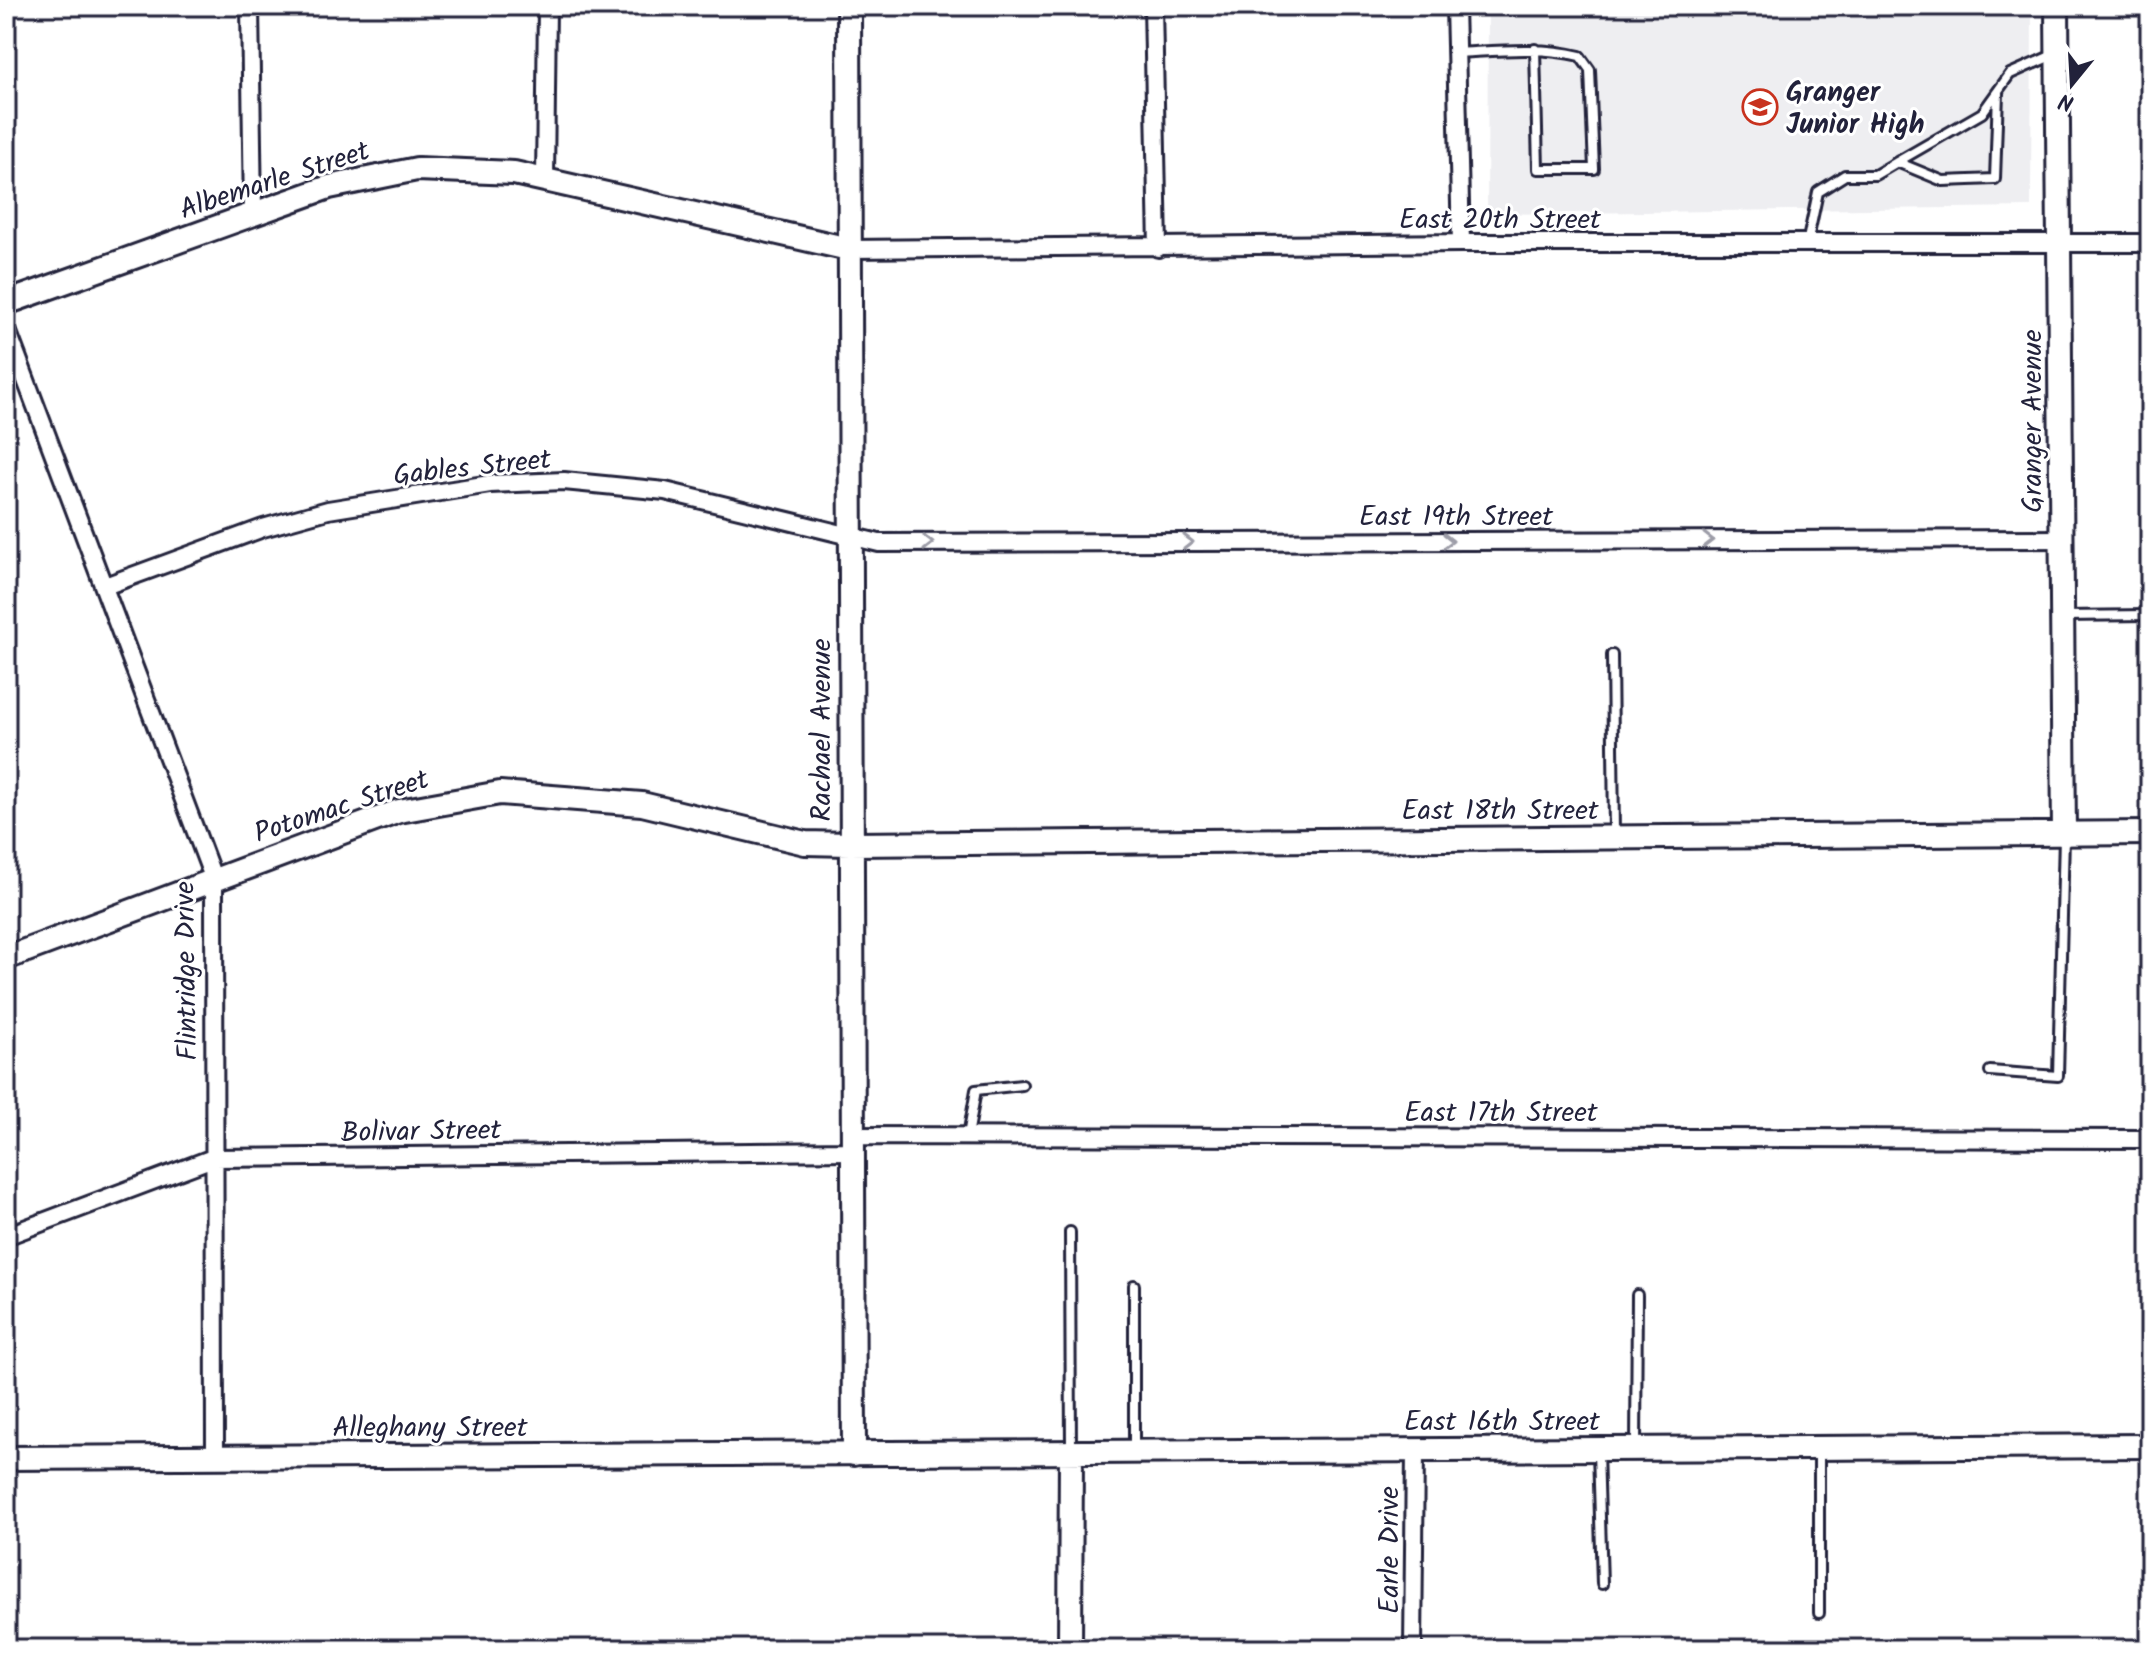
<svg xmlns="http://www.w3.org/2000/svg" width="2156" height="1655" viewBox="0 0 2156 1655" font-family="Kalam,sans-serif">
  <rect width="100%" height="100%" fill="#fff"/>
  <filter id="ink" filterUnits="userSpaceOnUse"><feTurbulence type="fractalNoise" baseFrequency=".0125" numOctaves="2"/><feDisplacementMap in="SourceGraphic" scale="16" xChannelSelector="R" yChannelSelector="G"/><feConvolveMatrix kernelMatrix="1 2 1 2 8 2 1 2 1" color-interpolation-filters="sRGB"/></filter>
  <g filter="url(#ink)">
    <path fill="#eeeef1" d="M 1488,6 L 2032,6 L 2031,207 L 1487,214 Z"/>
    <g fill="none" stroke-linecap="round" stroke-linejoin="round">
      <defs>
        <path id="lane" d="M 1455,53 C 1498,51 1539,46 1580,56 L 1590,70 L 1594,169 L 1538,169 L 1535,49
          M 1897,162 L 1943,181 L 1995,179 L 1998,93
          M 1807,244 L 1818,192 L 1845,175 L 1875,175 L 1897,162 L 1982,113 L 2010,74 L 2053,55
          M 2062,616 L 2150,615
          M 1612,655 L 1614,834
          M 1990,1071 L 2058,1076 L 2064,836
          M 968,1136 L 976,1090 L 1022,1085
          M 1070,1232 L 1071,1451
          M 1636,1448 L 1637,1295
          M 1819,1448 L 1819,1613
          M 1134,1450 L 1134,1285
          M 1598,1451 L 1602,1584"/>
        <path id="street" d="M 250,6 L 253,214
          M 1153,6 L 1158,248
          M 1455,6 L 1461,243
          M 545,179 L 547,6
          M 849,249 L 1461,243 L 2150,243
          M 6,327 L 214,880 L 215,1457
          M 105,586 L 263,528 L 328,510 L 490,484 L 564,481 L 665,491 L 879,543 L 2061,539
          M 851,1136 L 2150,1139
          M 6,1236 L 213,1158 L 852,1151
          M 1413,1649 L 1415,1451"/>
        <path id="secondary" d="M 849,6 L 854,1454
          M 2057,6 L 2064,835
          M 6,303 L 329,187 L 417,169 L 514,173 L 849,249
          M 6,958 L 399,811 L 500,793 L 642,804 L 805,843 L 850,844 L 2150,833
          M 6,1458 L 2150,1446
          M 1070,1649 L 1071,1452"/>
      </defs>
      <use href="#lane" stroke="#22223b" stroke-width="14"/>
      <use href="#street" stroke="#22223b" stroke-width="22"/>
      <use href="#secondary" stroke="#22223b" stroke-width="28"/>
      <use href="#lane" stroke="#fff" stroke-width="8"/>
      <use href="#street" stroke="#fff" stroke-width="16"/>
      <use href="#secondary" stroke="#fff" stroke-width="22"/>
    </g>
    <defs><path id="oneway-chevron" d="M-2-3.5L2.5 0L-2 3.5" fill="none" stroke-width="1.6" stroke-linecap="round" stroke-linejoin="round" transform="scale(2)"/></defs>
    <g stroke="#9c9ca7">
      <use href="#oneway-chevron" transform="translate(1708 540)"/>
      <use href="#oneway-chevron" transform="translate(1448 541)"/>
      <use href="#oneway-chevron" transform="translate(1188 542)"/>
      <use href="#oneway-chevron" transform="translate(928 543)"/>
    </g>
  </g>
  <defs>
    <symbol id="school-ring" viewBox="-11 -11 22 22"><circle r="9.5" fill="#fff" stroke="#c8321e" stroke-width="1.5"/><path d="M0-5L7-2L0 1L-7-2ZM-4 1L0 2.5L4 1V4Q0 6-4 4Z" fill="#c8321e"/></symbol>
  </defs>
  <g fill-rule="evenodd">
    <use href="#school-ring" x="1740" y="87" width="40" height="40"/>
  </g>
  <g text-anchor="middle" stroke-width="6" stroke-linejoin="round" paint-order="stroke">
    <g font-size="28" font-weight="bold" fill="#22223b" stroke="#fff" text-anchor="start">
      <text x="1786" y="101">Granger<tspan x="1786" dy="32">Junior High</tspan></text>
    </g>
    <g font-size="28" fill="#22223b" stroke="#fff">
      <text transform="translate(274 179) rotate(-18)" y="10">Albemarle Street</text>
      <text x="1500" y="228">East 20th Street</text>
      <text transform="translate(2031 421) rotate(-90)" y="10">Granger Avenue</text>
      <text transform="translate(472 466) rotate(-6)" y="10">Gables Street</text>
      <text x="1456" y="525">East 19th Street</text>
      <text transform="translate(820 730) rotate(-90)" y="10">Rachael Avenue</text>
      <text transform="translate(341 805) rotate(-18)" y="10">Potomac Street</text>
      <text x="1500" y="819">East 18th Street</text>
      <text transform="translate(185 971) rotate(-91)" y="10">Flintridge Drive</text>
      <text x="1501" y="1121">East 17th Street</text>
      <text transform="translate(421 1130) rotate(-1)" y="10">Bolivar Street</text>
      <text x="1502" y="1430">East 16th Street</text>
      <text x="430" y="1436">Alleghany Street</text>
      <text transform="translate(1388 1550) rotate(-90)" y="10">Earle Drive</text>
    </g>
  </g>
  <rect width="2156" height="1655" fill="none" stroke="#fff" stroke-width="32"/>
  <rect x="16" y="16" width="2124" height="1623" fill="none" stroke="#22223b" stroke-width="3" filter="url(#ink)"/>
  <g transform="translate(2072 84) rotate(198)" stroke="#ffffff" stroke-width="6" paint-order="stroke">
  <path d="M0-6L14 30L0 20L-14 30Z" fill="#22223b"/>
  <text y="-12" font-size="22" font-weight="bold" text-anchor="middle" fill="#22223b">N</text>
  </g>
</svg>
